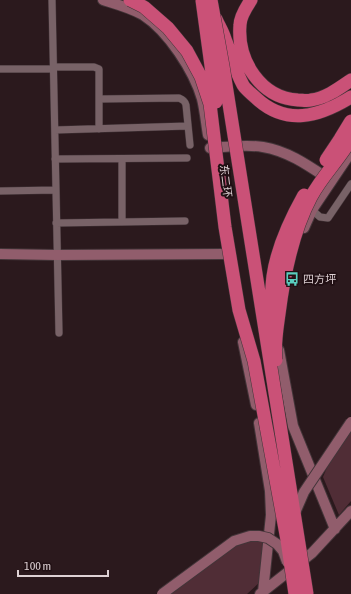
<svg xmlns="http://www.w3.org/2000/svg" width="351" height="594" viewBox="0 0 351 594" font-family="'Asap Condensed','Noto Sans SC',sans-serif">
  <rect width="100%" height="100%" fill="#2b191d"/>
  <path fill="#502d36" d="M 351,429 L 351,501 L 339,515 L 323,477 L 328,465 Z
    M 244,540 L 264,541 L 261,581 L 247,594 L 169,594 L 235,544 Z"/>
  <g fill="none" stroke-linecap="round" stroke-linejoin="round">
    <defs>
      <path id="street" d="M 52,0 L 59,333
        M 53,67 L 94,67 L 99,69 L 99,129
        M 0,69 L 53,69
        M 100,99 L 179,98 C 183,100 185,101 186,105 L 190,145
        M 55,130 L 188,126
        M 55,159 L 187,158
        M 122,159 L 122,222
        M 0,191 L 56,190
        M 312,210 L 320,217 L 328,218 L 351,184
        M 56,223 L 185,221"/>
      <path id="secondary" d="M 103,0 C 116,4 131,8 143,15 C 168,31 194,71 202,99 C 205,111 206,124 208,135
        M 210,148 C 227,147 246,144 263,147 C 288,151 309,166 330,180
        M 304,228 L 312,210 L 351,152
        M 0,254 L 57,255 L 225,254
        M 243,342 L 256,405
        M 279,350 L 293,426 L 335,529
        M 259,423 L 270,491 L 271,515 L 263,592
        M 260,594 L 312,553 L 351,511"/>
      <path id="highway" d="M 251,0 C 247,6 240,17 240,25 C 237,61 261,98 298,100 C 302,100 307,101 311,100 C 326,98 338,89 351,80
        M 216,19 C 219,26 223,32 225,39 C 231,54 235,70 243,85 C 246,90 252,94 256,98 C 286,126 319,117 351,97"/>
    </defs>
    <use href="#street" stroke="#433539" stroke-width="8"/>
    <use href="#secondary" stroke="#433539" stroke-width="12"/>
    <use href="#highway" stroke="#433539" stroke-width="14"/>
    <use href="#street" stroke="#786267" stroke-width="7"/>
    <use href="#secondary" stroke="#915d6c" stroke-width="10"/>
    <use href="#highway" stroke="#ca5177" stroke-width="13"/>
    <defs>
      <path id="secondary-bridge" d="M 294,515 L 304,492 L 351,422
        M 162,594 L 234,541 L 250,536 L 259,536 L 268,538 L 277,544 L 283,551 L 287,562"/>
      <path id="highway-bridge" d="M 130,0 L 144,7 L 168,28 L 187,51 L 201,77 L 210,104 L 225,227 L 239,310 L 254,361 L 287,540 L 295,594
        M 202,0 L 216,102
        M 211,0 L 223,66 L 307,594
        M 326,160 L 340,139 L 351,121
        M 270,323 C 271,308 271,292 273,276 C 277,248 290,220 304,195
        M 276,360 C 274,344 277,329 279,314 C 284,274 292,233 311,197 C 322,176 340,159 351,139"/>
    </defs>
    <use href="#secondary-bridge" stroke="#433539" stroke-width="12" stroke-linecap="butt"/>
    <use href="#highway-bridge" stroke="#433539" stroke-width="14" stroke-linecap="butt"/>
    <use href="#secondary-bridge" stroke="#915d6c" stroke-width="10"/>
    <use href="#highway-bridge" stroke="#ca5177" stroke-width="13"/>
  </g>
  <defs>
    <symbol id="bus-bare" viewBox="-9 -9 18 18"><path d="M-5-6H5V4H4V6H2V4H-2V6H-4V4H-5ZM-3.5-4V0h7V-4ZM-3.5 1.2v1.5H-2V1.2ZM2 1.2v1.5H3.5V1.2Z" fill="#59cebf" stroke="#211014" stroke-width="2.5" paint-order="stroke"/></symbol>
  </defs>
  <g fill-rule="evenodd">
    <use href="#bus-bare" x="282" y="269" width="20" height="20"/>
  </g>
  <g text-anchor="middle" stroke-width="4" stroke-linejoin="round" paint-order="stroke">
    <g font-size="11" fill="#ded1d4" stroke="#211014">
      <text transform="translate(226 181) rotate(83)" y="4">东二环</text>
    </g>
    <g font-size="11" fill="#ded1d4" stroke="#211014" text-anchor="start">
      <text x="303" y="283">四方坪</text>
    </g>
  </g>
  <path d="M18 570v6h90v-6" fill="none" stroke="#ded1d4" stroke-width="2"/>
  <text x="24" y="570" font-size="12" fill="#ded1d4" stroke="#211014" stroke-width="3" paint-order="stroke">100 m</text>
</svg>
